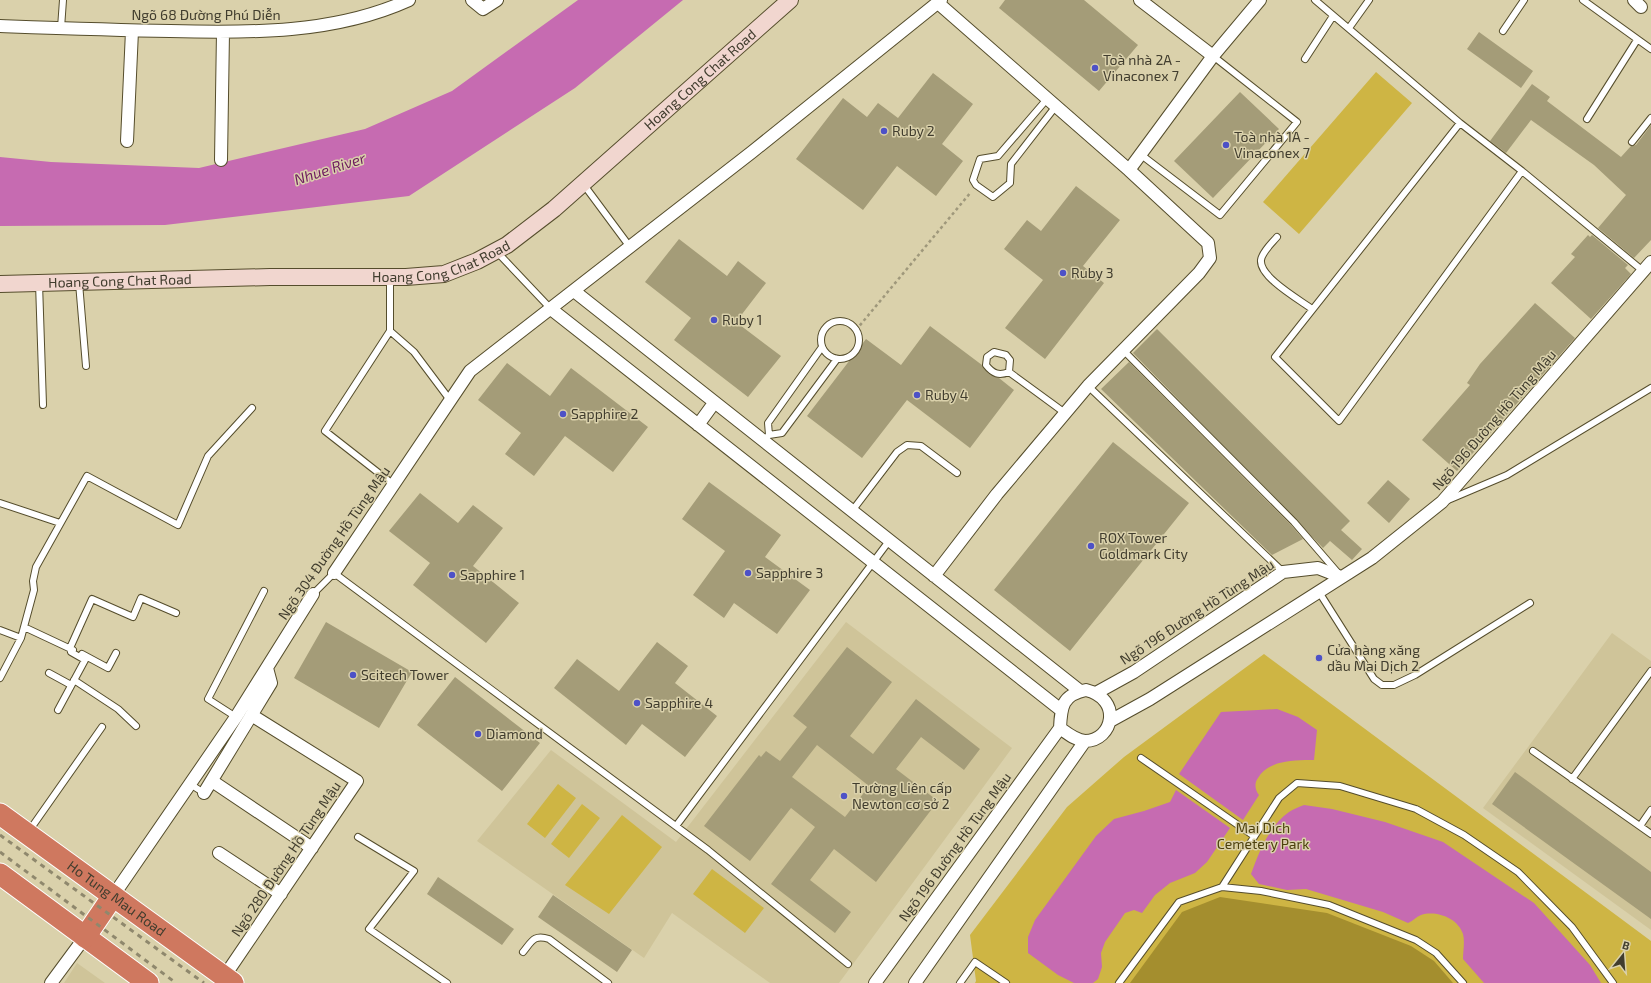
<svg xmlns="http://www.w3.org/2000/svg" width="1651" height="983" viewBox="0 0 1651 983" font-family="'Exo 2',sans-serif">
  <rect width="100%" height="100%" fill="#dad1ab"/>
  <path fill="#cfc499" d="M 846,622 L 1012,748 L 839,983 L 770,983 L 672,913 L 644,958 L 477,841 L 551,750 L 676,842 Z
    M 1612,633 L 1651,661 L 1651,930 L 1483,808 Z
    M 77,963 L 105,983 L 64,983 Z"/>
  <path fill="#ceb544" d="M 1376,72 L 1412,103 L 1299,234 L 1263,202 Z
    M 1264,654 L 1651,941 L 1651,983 L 975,983 L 976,981 L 970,935 L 1067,807 L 1124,757 Z
    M 558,784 L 576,798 L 545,838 L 527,824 Z
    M 582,804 L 600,818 L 569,858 L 551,844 Z
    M 622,815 L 662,847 L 609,914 L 565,885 Z
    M 712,869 L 764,908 L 745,933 L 693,894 Z"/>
  <path fill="#a48e2e" d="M 1220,897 L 1327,913 L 1411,946 L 1434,961 L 1453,983 L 1130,983 L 1182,912 Z"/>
  <path fill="#c66bb1" d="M 578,0 L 683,0 L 575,88 L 409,196 L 165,225 L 0,226 L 0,157 L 51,162 L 199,168 L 365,129 L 452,91 Z
    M 1277,709 L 1298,717 L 1317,730 L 1314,760 C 1295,760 1268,760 1258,778 C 1254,783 1255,790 1259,795 L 1243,820 L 1179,774 L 1221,712 Z
    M 1176,790 L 1230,828 L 1207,862 L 1195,873 L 1170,883 L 1155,895 L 1142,913 L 1134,910 L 1125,913 L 1105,942 L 1101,953 L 1102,967 L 1098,979 L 1093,983 L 1074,983 L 1058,975 L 1028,953 L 1028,937 L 1035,920 L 1096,836 L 1114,819 L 1144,811 L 1170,802 Z
    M 1304,805 L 1332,809 L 1385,822 L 1443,842 L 1534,903 L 1590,965 L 1601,983 L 1484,983 L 1463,959 C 1463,951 1465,942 1463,934 C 1458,918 1436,910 1421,915 C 1416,917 1413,921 1408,923 L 1383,912 L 1306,889 L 1287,890 L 1259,884 L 1251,874 C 1259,852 1269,826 1289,812 C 1293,809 1299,807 1304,805 Z"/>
  <path fill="#a49c78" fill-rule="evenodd" d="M 1005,0 L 1084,0 L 1138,45 L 1099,91 L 999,8 Z
    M 1479,32 L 1533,71 L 1521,88 L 1467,49 Z
    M 933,73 L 973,104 L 942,144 L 963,161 L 936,196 L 897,166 L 863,210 L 796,159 L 843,98 L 867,117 L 878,103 L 898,118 Z
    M 1532,84 L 1550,97 L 1547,101 L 1621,157 L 1631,146 L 1636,145 L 1651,125 L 1651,240 L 1634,258 L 1598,228 L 1626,195 L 1594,165 L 1531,120 L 1506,153 L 1490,141 Z
    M 1240,92 L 1279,129 L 1213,198 L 1174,161 Z
    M 1076,186 L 1120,220 L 1083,266 L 1104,283 L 1045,359 L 1005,328 L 1043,280 L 1004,249 L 1027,220 L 1041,231 Z
    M 1588,235 L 1590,237 L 1592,235 L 1628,265 L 1625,268 L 1631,274 L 1591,319 L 1551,283 L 1575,257 L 1571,254 Z
    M 679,239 L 727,276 L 738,261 L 766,283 L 736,322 L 781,356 L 748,397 L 674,340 L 691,318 L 645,282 Z
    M 1535,303 L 1575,338 L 1457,471 L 1422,440 L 1470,385 L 1467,383 L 1480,364 Z
    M 930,326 L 982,365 L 989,374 L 999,378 L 1014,390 L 970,448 L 907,400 L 862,458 L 807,416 L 866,339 L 901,365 Z
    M 1157,329 L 1350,521 L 1341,530 L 1362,549 L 1352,560 L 1330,541 L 1323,548 L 1133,353 Z
    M 1129,362 L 1291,525 L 1303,539 L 1272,555 L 1101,389 Z
    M 507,363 L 550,396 L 571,368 L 648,427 L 613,472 L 565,436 L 534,476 L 505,454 L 521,433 L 478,400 Z
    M 1113,442 L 1189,503 L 1070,651 L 994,590 Z
    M 1388,480 L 1410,499 L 1389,523 L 1367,503 Z
    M 709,482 L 781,535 L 765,557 L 810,590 L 777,634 L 734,603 L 724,618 L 693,595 L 725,551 L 682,519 Z
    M 420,493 L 458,523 L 473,505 L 503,528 L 473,566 L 519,603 L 486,643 L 413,585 L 430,563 L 389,531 Z
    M 326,622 L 412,672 L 379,728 L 294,678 Z
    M 657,642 L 688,666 L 675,683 L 717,716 L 685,757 L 642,724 L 626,745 L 554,688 L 577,659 L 619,691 Z
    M 847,647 L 892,682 L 850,736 L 873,754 L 916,699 L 980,749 L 964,770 L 921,737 L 896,769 L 938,801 L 876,882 L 834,849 L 810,880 L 851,912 L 835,933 L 771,884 L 815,827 L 791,808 L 750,861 L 704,826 L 759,755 L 761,757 L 766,751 L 780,761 L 807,727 L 793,716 ZM 817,745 L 869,786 L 845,817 L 792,777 Z
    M 455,677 L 540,743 L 502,791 L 417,725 Z
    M 1515,772 L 1651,872 L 1651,919 L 1492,804 Z
    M 438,877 L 514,929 L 502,945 L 427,894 Z
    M 553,895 L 632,950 L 617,972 L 538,917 Z"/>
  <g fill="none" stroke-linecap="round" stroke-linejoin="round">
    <defs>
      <path id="lane" d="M 1315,0 L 1460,123 L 1522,171 L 1643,271
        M 1583,0 L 1651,49
        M 61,28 L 63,0
        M 1349,28 L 1369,0
        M 1503,31 L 1524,0
        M 1305,59 L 1333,16
        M 1047,99 L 998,156 L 980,159 L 973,180 L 976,185 L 993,197 L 1010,183 L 1011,164 L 1056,106
        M 1587,119 L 1637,40
        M 1460,123 L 1275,357 L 1339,421 L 1522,171
        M 1632,142 L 1651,118
        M 1140,154 L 1220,215 L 1297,122 L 1213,56
        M 584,185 L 630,247
        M 1277,237 C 1272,243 1262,252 1261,260 C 1259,277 1300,300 1312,309
        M 497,252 L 551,309
        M 390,277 L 390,331 L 325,431 L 394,485
        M 39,283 L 43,405
        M 79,283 L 86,366
        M821 340a19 19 0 1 1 38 0a19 19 0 1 1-38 0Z
        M 390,331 L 414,352 L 450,400
        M 1123,350 L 1294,522 L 1338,573
        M 1009,372 C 999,376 993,374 986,365 L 987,357 L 994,352 L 1006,355 L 1010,360 L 1009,372 L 1065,413
        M 1088,386 L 1283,572
        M 769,435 L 768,423 L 822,347
        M 763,441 L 769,435 L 782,433 L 837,359
        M 1448,500 L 1507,475 L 1651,388
        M 0,503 L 60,523
        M 852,511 L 897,452 L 907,445 L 921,446 L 957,473
        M 1319,592 L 1374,679 L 1382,685 L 1394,685 L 1415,675 L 1530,603
        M 313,594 L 334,573 L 708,850 L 848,964
        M 24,627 L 73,650
        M 0,630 L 21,638
        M 82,654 L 108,668 L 116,653
        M 49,673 L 71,685
        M 0,678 L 21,638 L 34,590 L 33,581 L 36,567 L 87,476 L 178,525 L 208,456 L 252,408
        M 74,680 L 118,709 L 136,726
        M 58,710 L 85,660 L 71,652 L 70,648 L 92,599 L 133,617 L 141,598 L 176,613
        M 236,717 L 208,699 L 264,591
        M 1533,751 L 1651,834
        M 1141,758 L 1254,836
        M 1572,779 L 1651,671
        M 190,784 L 204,793
        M 676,826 L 889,541
        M 1640,826 L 1651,810
        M 29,831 L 102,727
        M 358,837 L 414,871 L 369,929 L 447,983
        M 1222,887 L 1261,891 L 1329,905 L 1416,940 L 1436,953 L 1463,983
        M 523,952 C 532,941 534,934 549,939 L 608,983
        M 960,983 L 975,962 L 1006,983
        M 1119,983 L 1179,902 L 1222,887 L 1279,798 L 1297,783 L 1340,786 L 1416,809 L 1464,835 L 1518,872 L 1572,927 L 1613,983"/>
      <path id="street" d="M 472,0 L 483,9 L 497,0
        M 1140,0 L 1213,56
        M 1634,0 L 1641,7
        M 0,26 C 57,28 113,30 170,31 C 250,33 334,34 409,0
        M 127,141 L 132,31
        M 221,160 L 223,32
        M 1129,170 L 1213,56 L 1260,0
        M 574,291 L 1080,691
        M 551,309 L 1061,710
        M 698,425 L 714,403
        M 334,573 L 470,371 L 752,152 L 941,0
        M 934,576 L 997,494 L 1088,386 L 1199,273 L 1210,258 L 1208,243 L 1129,170 L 938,3
        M 1086,690 C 1123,699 1113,741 1085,741 C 1075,740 1067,733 1060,728 C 1061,707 1062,695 1086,690 Z
        M 1096,693 L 1134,672 L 1283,572 L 1318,568 L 1341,577
        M 1110,721 L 1150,699 L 1372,558 L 1442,502 L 1651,262
        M 212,781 L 312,848
        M 204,793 L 271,683 L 267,668
        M 219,853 L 281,894
        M 113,896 L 236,717 L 313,594
        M 224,977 L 357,781 L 253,716
        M 51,983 L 85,937
        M 875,983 L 1060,728
        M 915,983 L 1085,741"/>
      <g id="secondary">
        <path id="s1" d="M 0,284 L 270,277 L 406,277 L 444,274 L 477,261 L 507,245 L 554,209 L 790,0"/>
      </g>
      <g id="highway">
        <path id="s2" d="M 0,814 L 233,983"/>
        <path d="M 0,874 L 148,983"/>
        <path d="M 85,937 L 113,896"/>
      </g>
    </defs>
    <use href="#lane" stroke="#554d2c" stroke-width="8"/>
    <use href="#street" stroke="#554d2c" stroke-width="14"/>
    <use href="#secondary" stroke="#554d2c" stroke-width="18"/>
    <use href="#highway" stroke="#fff" stroke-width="23"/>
    <path stroke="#9f987b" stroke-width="2.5" stroke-dasharray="3 3" stroke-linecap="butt" d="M 856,330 L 971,192"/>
    <use href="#lane" stroke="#fff" stroke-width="6"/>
    <use href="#street" stroke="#fff" stroke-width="12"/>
    <use href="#secondary" stroke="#f1d6cf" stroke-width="16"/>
    <use href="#highway" stroke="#cf785f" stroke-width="21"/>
    <path stroke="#8f886d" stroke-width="3" stroke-dasharray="5 5" stroke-linecap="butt" d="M 0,835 L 204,983
      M 0,852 L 176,983"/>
  </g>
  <g fill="#4d51c7" stroke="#dad1ab" stroke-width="1.5">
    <circle cx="1095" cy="68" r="4"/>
    <circle cx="884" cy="131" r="4"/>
    <circle cx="1226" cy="145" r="4"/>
    <circle cx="1063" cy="273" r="4"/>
    <circle cx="714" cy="320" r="4"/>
    <circle cx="917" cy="395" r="4"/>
    <circle cx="563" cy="414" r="4"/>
    <circle cx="1091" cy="546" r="4"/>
    <circle cx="748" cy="573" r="4"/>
    <circle cx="452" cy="575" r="4"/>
    <circle cx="1319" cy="658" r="4"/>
    <circle cx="353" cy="675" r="4"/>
    <circle cx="637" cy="703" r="4"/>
    <circle cx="478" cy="734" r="4"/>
    <circle cx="844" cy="796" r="4"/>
  </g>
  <g text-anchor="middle" stroke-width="3" stroke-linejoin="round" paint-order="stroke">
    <g font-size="14" fill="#413d2e" stroke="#dad1ab">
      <text x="206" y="20">Ngõ 68 Đường Phú Diễn</text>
      <text dy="5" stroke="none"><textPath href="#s1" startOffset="768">Hoang Cong Chat Road</textPath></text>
      <text dy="5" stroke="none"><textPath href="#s1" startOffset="444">Hoang Cong Chat Road</textPath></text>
      <text dy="5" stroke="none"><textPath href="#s1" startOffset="120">Hoang Cong Chat Road</textPath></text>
      <text transform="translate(1494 420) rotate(-49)" y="5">Ngõ 196 Đường Hồ Tùng Mậu</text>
      <text transform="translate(334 543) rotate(-55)" y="5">Ngõ 304 Đường Hồ Tùng Mậu</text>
      <text transform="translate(1197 612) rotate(-33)" y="5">Ngõ 196 Đường Hồ Tùng Mậu</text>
      <text transform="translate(955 847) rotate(-54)" y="5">Ngõ 196 Đường Hồ Tùng Mậu</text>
      <text transform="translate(286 859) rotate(-56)" y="5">Ngõ 280 Đường Hồ Tùng Mậu</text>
      <text dy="5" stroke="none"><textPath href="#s2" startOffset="144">Ho Tung Mau Road</textPath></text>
    </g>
    <g font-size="14" fill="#413d2e" stroke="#dad1ab" text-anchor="start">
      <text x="1103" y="65">Toà nhà 2A -<tspan x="1103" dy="16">Vinaconex 7</tspan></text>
      <text x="892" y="136">Ruby 2</text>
      <text x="1234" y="142">Toà nhà 1A -<tspan x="1234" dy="16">Vinaconex 7</tspan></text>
      <text x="1071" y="278">Ruby 3</text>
      <text x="722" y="325">Ruby 1</text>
      <text x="925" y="400">Ruby 4</text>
      <text x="571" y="419">Sapphire 2</text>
      <text x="1099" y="543">ROX Tower<tspan x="1099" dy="16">Goldmark City</tspan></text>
      <text x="756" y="578">Sapphire 3</text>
      <text x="460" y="580">Sapphire 1</text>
      <text x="1327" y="655">Cửa hàng xăng<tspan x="1327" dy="16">dầu Mai Dịch 2</tspan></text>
      <text x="361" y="680">Scitech Tower</text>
      <text x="645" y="708">Sapphire 4</text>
      <text x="486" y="739">Diamond</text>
      <text x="852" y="793">Trường Liên cấp<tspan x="852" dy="16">Newton cơ sở 2</tspan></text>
    </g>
    <g font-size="14" fill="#4d410d" stroke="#dad1ab">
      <text x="1263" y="833">Mai Dich<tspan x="1263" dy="16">Cemetery Park</tspan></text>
    </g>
    <g font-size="15" font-style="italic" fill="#6e1b5f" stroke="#dad1ab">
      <text transform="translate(330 169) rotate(-18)" y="5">Nhue River</text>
    </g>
  </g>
  <g transform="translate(1623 955) rotate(17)" stroke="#dad1ab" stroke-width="3" paint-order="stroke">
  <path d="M0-3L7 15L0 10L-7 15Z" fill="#413d2e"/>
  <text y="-6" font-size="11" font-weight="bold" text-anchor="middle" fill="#413d2e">B</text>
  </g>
</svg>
